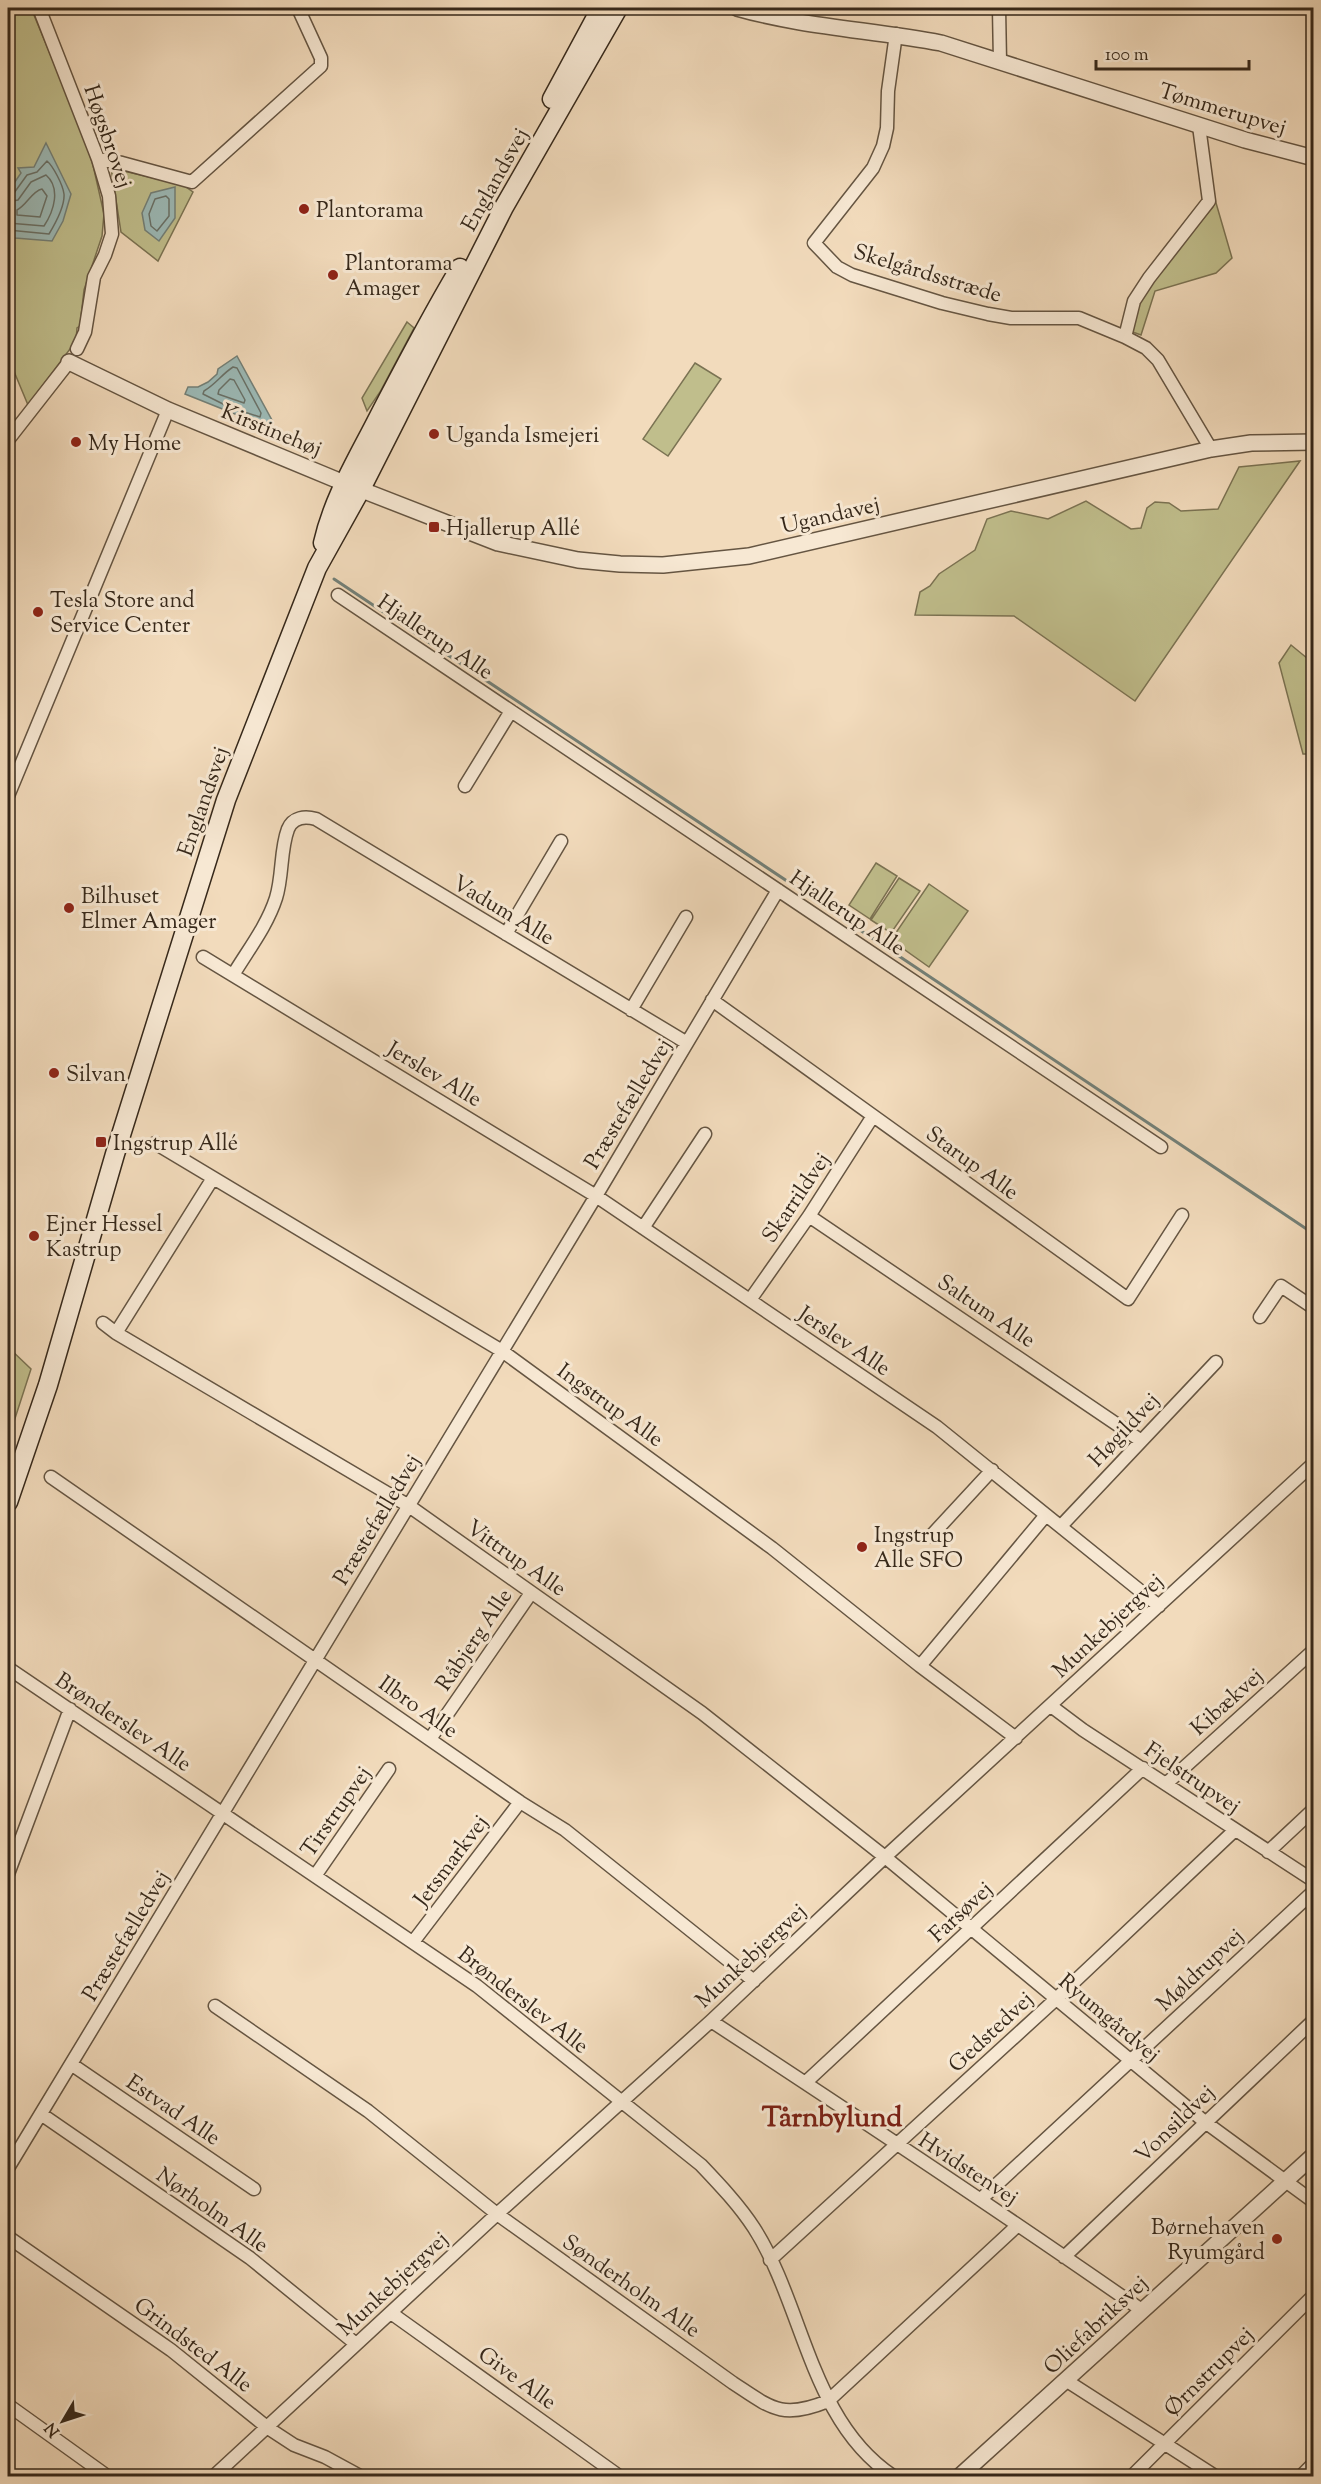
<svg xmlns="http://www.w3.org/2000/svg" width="1321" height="2484" viewBox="0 0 1321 2484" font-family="'Sorts Mill Goudy',serif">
  <rect width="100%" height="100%" fill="#f2dbbc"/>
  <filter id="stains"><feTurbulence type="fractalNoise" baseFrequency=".00333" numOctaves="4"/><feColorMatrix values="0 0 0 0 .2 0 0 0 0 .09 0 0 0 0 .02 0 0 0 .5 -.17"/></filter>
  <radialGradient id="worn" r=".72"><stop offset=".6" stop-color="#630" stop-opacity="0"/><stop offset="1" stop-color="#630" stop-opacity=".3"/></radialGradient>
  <path fill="#c0be8c" stroke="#7b7353" stroke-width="1.5" d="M 8,8 L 31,8 L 81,128 L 93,165 L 104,214 L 102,236 L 84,290 L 80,326 L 77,328 L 76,341 L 28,405 L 8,357 Z
    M 111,168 L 183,185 L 193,192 L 158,261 L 121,232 Z
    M 1214,196 L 1232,258 L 1216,273 L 1155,291 L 1141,335 L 1130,331 L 1138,305 L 1153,279 L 1213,207 Z
    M 407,322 L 414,328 L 380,392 L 367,411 L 362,398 Z
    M 695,363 L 721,379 L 668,456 L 643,439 Z
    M 1300,461 L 1135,701 L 1014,616 L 915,615 L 920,592 L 930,586 L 939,574 L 975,550 L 987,519 L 1011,511 L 1048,519 L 1086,501 L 1131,529 L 1141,528 L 1147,508 L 1155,502 L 1169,503 L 1181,511 L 1218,509 L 1239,467 Z
    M 1291,645 L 1313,663 L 1313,754 L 1303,754 L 1279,663 Z
    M 876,863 L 897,876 L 870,919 L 849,905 Z
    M 899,878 L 920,891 L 891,933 L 871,920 Z
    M 929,884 L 968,911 L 929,967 L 891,940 Z
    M 8,1347 L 31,1369 L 8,1440 Z"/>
  <path fill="#9cbab7" stroke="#738078" stroke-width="1.5" d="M 46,143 L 71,194 L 63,221 L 52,241 L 15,238 L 8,235 L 8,192 L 21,173 L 18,168 L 34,167 Z
    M 175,187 L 175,218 L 159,241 L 145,230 L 142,213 L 151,193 Z
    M 237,356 L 273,422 L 265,426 L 185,394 L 188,387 L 198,387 L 208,382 L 217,374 L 218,369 Z"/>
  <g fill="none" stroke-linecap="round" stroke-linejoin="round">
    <path stroke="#697168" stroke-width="1.5" d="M 42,189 L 47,196 L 40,217 L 17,215 L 17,210 C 27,205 32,191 42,189 Z
      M 8,195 L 14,193 L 27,175 L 37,172 L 47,161 C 53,166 63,185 64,194 C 65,206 55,224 49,234 L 8,230
      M 166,196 L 169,199 L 169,216 L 157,231 L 151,226 L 149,214 L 155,199 Z
      M 8,202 L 18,200 L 31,182 L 46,175 C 61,188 54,211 44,226 L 8,223
      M 233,367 L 237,368 L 261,413 L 260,417 L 229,407 L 203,394 L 204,391 C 216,384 222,374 233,367 Z
      M 230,379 L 234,380 L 245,400 L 244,403 L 218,394 L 219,390 Z"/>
    <path stroke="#738078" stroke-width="3" d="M 334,579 L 850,923
      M 857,928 L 1314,1234"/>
    <defs>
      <path id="minor" d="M 39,8 L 98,159 L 109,196 L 112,234 L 105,255 L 94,277 L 85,332 L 77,349
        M 999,8 L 1000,62
        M 896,34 L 888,91 L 887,128 L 883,146 L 873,168 L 814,243 L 837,267 L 852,275 L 942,303 L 988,314 L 1011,318 L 1079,318 L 1125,337 L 1146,348 L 1158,360 L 1211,449
        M 98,159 L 122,163 L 192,182 L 321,66 L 321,58 L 298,8
        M 1125,337 L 1134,301 L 1149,278 L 1209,201 L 1199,126
        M 8,440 L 69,362
        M 338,595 L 1161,1147
        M 465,786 L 511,711
        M 8,796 L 168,410
        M 506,934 L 561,841
        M 203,957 L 596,1196 L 937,1427 L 1159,1606
        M 233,975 C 248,950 267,926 276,898 C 283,876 280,850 288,829 C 293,817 305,816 316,819 L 687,1043
        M 712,1000 L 1128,1299 L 1182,1215
        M 631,1010 L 686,917
        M 155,1143 L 502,1351 L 772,1548 L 920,1666 L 1016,1738
        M 809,1216 L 1140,1440
        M 643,1228 L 705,1134
        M 750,1300 L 809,1216 L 873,1116
        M 1260,1317 L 1281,1286 L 1314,1308
        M 103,1323 L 116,1333 L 409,1506 L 702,1713 L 885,1857 L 1205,2122 L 1314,2202
        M 116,1333 L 213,1178
        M 51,1477 L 520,1802 L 565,1830 L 754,1981
        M 1061,1526 L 1216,1362
        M 931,1536 L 992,1470
        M 920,1666 L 1046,1515
        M 8,1668 L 477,1986 L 701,2165 C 720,2185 739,2205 754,2228 C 804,2306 810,2421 893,2476
        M 1051,1706 L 1083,1730 L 1314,1881
        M 430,1739 L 531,1593
        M 1167,1783 L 1314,1650
        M 1268,1852 L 1314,1809
        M 8,1874 L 70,1709
        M 315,1876 L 389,1769
        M 413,1942 L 520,1802
        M 215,2006 L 368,2111 L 497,2214 L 733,2383 C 771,2408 782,2420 828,2401 L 1018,2225
        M 711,2021 C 856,2116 1001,2212 1143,2311
        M 71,2064 L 254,2189
        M 805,2083 L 1143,1768
        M 41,2114 L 250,2258 L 356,2344
        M 8,2168 L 596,1196 L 778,890
        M 981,2199 L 1314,1891
        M 8,2237 L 171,2350 L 268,2428 L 294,2445 L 325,2457 L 360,2476
        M 1064,2257 L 1314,2020
        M 770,2260 L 1056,1999 L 1235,1830
        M 391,2313 L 619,2476
        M 1067,2381 L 1215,2476
        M 8,2405 L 107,2476
        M 214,2476 L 497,2214 L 711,2021 L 885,1857 L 1314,1463
        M 1132,2476 L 1314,2295
        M 1301,2476 L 1314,2463"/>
      <path id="tertiary" d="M 737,8 C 803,27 873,30 941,43 L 1245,140 L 1314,158
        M 69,362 L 168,410 L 344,483 L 498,543 L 578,560 L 620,564 L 663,565 L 749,556 L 1211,449 L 1251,443 L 1314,442
        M 960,2476 L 1314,2155"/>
      <path id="secondary" d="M 552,99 L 601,8
        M 323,543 C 333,499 356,461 376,422 C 403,370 430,318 460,268
        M 8,1502 L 48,1385 L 115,1154 L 226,800 L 317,568 L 361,489 L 504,207 L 618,8"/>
    </defs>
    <use href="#minor" stroke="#655542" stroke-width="15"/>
    <use href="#tertiary" stroke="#655542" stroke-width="18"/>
    <use href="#secondary" stroke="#36281a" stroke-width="21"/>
    <use href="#minor" stroke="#f7e8d3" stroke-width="12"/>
    <use href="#tertiary" stroke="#f7e8d3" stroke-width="15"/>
    <use href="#secondary" stroke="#f7e8d3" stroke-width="18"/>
  </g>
  <g fill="#8f2418" stroke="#f7e8d3" stroke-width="2">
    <circle cx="304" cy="209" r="6"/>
    <circle cx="333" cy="275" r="6"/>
    <circle cx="434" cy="434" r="6"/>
    <circle cx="76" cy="442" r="6"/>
    <rect x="428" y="521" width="12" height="12" rx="3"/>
    <circle cx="38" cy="612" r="6"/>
    <circle cx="69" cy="908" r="6"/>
    <circle cx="54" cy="1073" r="6"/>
    <rect x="95" y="1136" width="12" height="12" rx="3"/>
    <circle cx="34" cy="1236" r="6"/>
    <circle cx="862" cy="1547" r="6"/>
    <circle cx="1277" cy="2239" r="6"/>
  </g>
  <g text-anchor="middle" stroke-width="6" stroke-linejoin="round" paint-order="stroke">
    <g font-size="22" fill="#36281a" stroke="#f7e8d3">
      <text transform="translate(1223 108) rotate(17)" y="8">Tømmerupvej</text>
      <text transform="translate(109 136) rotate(71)" y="8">Høgsbrovej</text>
      <text transform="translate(494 179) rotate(-61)" y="8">Englandsvej</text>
      <text transform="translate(928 272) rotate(17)" y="8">Skelgårdsstræde</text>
      <text transform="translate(272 429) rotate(22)" y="8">Kirstinehøj</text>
      <text transform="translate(830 514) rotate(-13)" y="8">Ugandavej</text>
      <text transform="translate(436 636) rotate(34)" y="8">Hjallerup Alle</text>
      <text transform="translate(202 801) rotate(-71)" y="8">Englandsvej</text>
      <text transform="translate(504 909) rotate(31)" y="8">Vadum Alle</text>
      <text transform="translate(848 912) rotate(34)" y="8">Hjallerup Alle</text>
      <text transform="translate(435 1073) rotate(31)" y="8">Jerslev Alle</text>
      <text transform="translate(627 1103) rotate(-59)" y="8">Præstefælledvej</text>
      <text transform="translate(973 1162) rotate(36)" y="8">Starup Alle</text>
      <text transform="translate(795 1197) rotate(-56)" y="8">Skarrildvej</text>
      <text transform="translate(987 1310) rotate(34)" y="8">Saltum Alle</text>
      <text transform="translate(845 1340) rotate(34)" y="8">Jerslev Alle</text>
      <text transform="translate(611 1404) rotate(36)" y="8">Ingstrup Alle</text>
      <text transform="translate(1123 1429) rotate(-47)" y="8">Høgildvej</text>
      <text transform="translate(376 1519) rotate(-59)" y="8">Præstefælledvej</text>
      <text transform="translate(517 1557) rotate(35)" y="8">Vittrup Alle</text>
      <text transform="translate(1107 1625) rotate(-43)" y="8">Munkebjergvej</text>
      <text transform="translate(473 1639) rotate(-56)" y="8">Råbjerg Alle</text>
      <text transform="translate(1226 1701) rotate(-42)" y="8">Kibækvej</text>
      <text transform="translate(419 1706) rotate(35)" y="8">Ilbro Alle</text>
      <text transform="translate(124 1721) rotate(34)" y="8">Brønderslev Alle</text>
      <text transform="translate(1193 1777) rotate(34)" y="8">Fjelstrupvej</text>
      <text transform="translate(335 1811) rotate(-55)" y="8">Tirstrupvej</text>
      <text transform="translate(450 1860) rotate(-53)" y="8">Jetsmarkvej</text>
      <text transform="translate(960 1911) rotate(-43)" y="8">Farsøvej</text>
      <text transform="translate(125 1935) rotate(-59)" y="8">Præstefælledvej</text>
      <text transform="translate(750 1955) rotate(-43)" y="8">Munkebjergvej</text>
      <text transform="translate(1199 1969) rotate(-43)" y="8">Møldrupvej</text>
      <text transform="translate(524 1999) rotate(38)" y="8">Brønderslev Alle</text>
      <text transform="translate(1110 2017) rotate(40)" y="8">Ryumgårdvej</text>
      <text transform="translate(990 2031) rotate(-43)" y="8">Gedstedvej</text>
      <text transform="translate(174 2109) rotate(34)" y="8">Estvad Alle</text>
      <text transform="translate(1174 2123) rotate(-44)" y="8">Vonsildvej</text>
      <text transform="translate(969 2168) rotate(33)" y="8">Hvidstenvej</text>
      <text transform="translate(213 2209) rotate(35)" y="8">Nørholm Alle</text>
      <text transform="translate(392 2283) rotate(-43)" y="8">Munkebjergvej</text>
      <text transform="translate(632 2285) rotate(35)" y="8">Sønderholm Alle</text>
      <text transform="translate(1095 2324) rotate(-43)" y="8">Oliefabriksvej</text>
      <text transform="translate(194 2344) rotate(37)" y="8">Grindsted Alle</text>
      <text transform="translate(1208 2371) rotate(-45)" y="8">Ørnstrupvej</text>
      <text transform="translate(518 2377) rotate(36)" y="8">Give Alle</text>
    </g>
    <g font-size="22" fill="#36281a" stroke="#f7e8d3" text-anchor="start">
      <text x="316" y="217">Plantorama</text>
      <text x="345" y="270">Plantorama<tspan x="345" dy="25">Amager</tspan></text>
      <text x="446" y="442">Uganda Ismejeri</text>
      <text x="88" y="450">My Home</text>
      <text x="446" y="535">Hjallerup Allé</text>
      <text x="50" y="607">Tesla Store and<tspan x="50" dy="25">Service Center</tspan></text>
      <text x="81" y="903">Bilhuset<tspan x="81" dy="25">Elmer Amager</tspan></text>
      <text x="66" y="1081">Silvan</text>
      <text x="113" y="1150">Ingstrup Allé</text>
      <text x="46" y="1231">Ejner Hessel<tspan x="46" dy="25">Kastrup</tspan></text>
      <text x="874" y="1542">Ingstrup<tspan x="874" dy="25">Alle SFO</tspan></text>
      <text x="1265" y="2234" text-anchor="end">Børnehaven<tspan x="1265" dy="25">Ryumgård</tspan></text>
    </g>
    <g font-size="28" font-weight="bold" fill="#7a1f14" stroke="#f7e8d3">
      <text x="832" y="2126">Tårnbylund</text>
    </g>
  </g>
  <rect width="1321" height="2484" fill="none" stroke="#f2dbbc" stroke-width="30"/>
  <rect x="9" y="9" width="1303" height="2466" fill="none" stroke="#36281a" stroke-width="3"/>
  <rect x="15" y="15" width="1291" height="2454" fill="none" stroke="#36281a" stroke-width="1.5"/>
  <g transform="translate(63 2421) rotate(231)" stroke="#f7e8d3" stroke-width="4.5" paint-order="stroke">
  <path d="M0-4.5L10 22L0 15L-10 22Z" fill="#36281a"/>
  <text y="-9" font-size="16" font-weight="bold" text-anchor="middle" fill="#36281a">N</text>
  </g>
  <path d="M1096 60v9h153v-9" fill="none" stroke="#36281a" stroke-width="3"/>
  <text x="1105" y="60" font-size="18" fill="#36281a" stroke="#f7e8d3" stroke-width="4.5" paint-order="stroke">100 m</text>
  <rect width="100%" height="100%" filter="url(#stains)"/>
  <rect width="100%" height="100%" fill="url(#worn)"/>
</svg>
